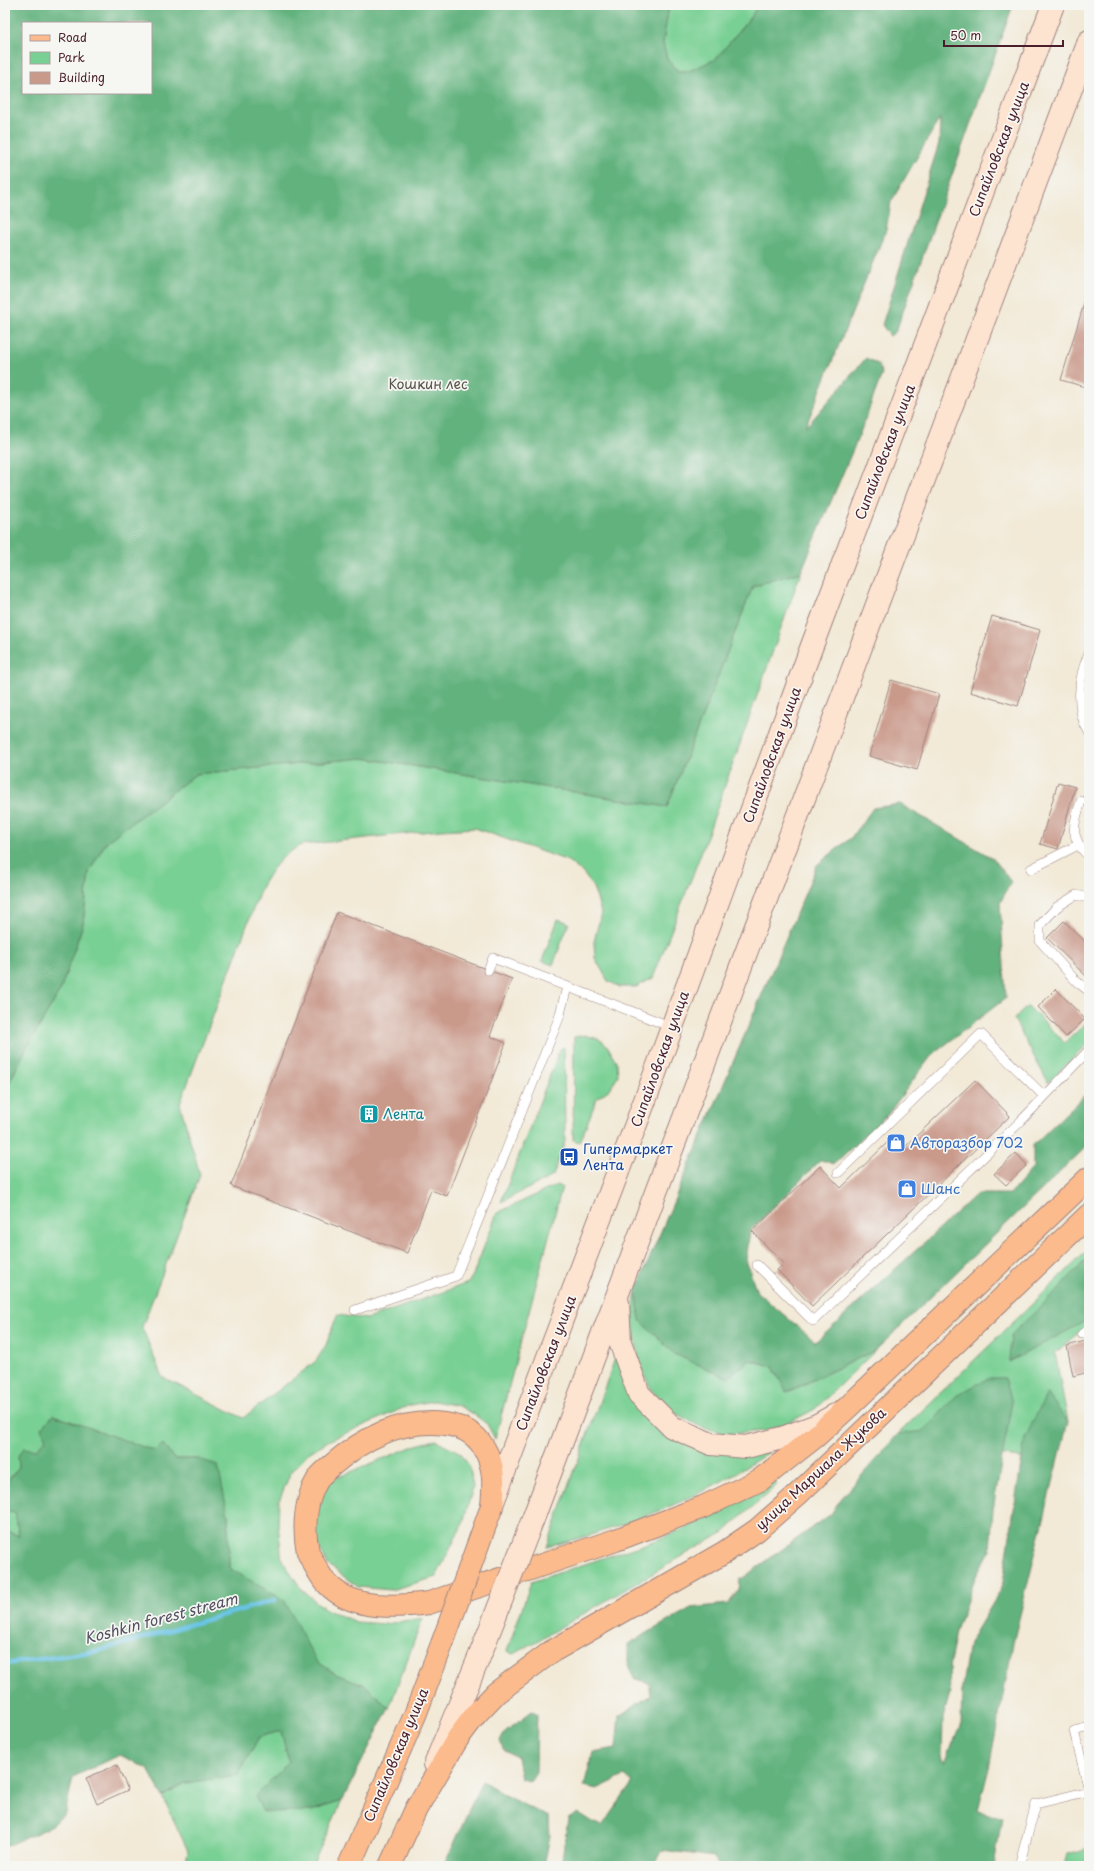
<svg xmlns="http://www.w3.org/2000/svg" width="1094" height="1871" viewBox="0 0 1094 1871" font-family="'Playpen Sans',sans-serif">
  <rect width="100%" height="100%" fill="#f6f6f2"/>
  <filter id="ink" filterUnits="userSpaceOnUse"><feTurbulence type="fractalNoise" baseFrequency=".025" numOctaves="2"/><feDisplacementMap in="SourceGraphic" scale="8" xChannelSelector="R" yChannelSelector="G"/><feConvolveMatrix kernelMatrix="1 2 1 2 8 2 1 2 1" color-interpolation-filters="sRGB"/></filter>
  <filter id="wash" filterUnits="userSpaceOnUse"><feTurbulence type="fractalNoise" baseFrequency=".012" numOctaves="4" result="noise"/><feDisplacementMap in="SourceGraphic" scale="16" xChannelSelector="R" yChannelSelector="G"/><feGaussianBlur stdDeviation="0.9" result="paint"/><feColorMatrix in="noise" values="0 0 0 0 0 0 0 0 0 0 0 0 0 0 0 0 0 1.4 0 .05"/><feComposite in="paint" operator="in"/></filter>
  <g filter="url(#wash)">
    <rect width="100%" height="100%" fill="#f2e9d6"/>
    <path fill="#79d094" stroke="#627860" d="M 669,5 L 758,5 L 752,15 L 716,59 L 689,71 L 678,71 L 667,59 L 663,43 Z
      M 801,572 L 700,856 L 653,978 L 636,987 L 620,987 L 608,981 L 595,958 L 594,942 L 601,913 L 597,898 L 592,885 L 583,873 L 568,861 L 475,828 L 441,830 L 301,845 C 280,857 273,867 261,888 L 180,1104 L 200,1175 L 142,1327 L 162,1377 L 243,1418 L 316,1361 L 326,1345 L 337,1315 L 367,1319 L 468,1283 L 473,1275 L 497,1213 L 557,1185 L 562,1187 L 495,1439 L 487,1424 L 472,1413 L 459,1406 L 434,1401 L 410,1405 L 328,1441 L 307,1454 L 290,1474 L 279,1501 L 278,1524 L 282,1560 L 303,1591 L 325,1609 L 356,1622 L 385,1624 L 423,1618 L 389,1708 L 365,1685 L 338,1675 L 316,1661 L 256,1585 L 229,1568 L 228,1515 L 198,1459 L 174,1459 L 53,1415 C 45,1443 46,1446 18,1456 L 19,1468 L 5,1483 L 5,1370 L 7,1369 L 5,1367 L 5,1091 L 25,1051 L 60,991 L 83,924 L 89,872 L 106,842 L 196,774 L 363,758 L 667,807 L 753,586 Z
      M 558,919 L 569,923 L 553,965 L 542,961 Z
      M 1028,1006 L 1065,1043 L 1089,1020 L 1089,1043 L 1048,1083 L 1014,1019 Z
      M 584,1035 L 599,1039 L 607,1045 L 617,1063 L 618,1075 L 610,1089 L 597,1098 L 580,1142 L 573,1140 L 574,1037 Z
      M 564,1047 L 565,1141 L 553,1176 L 501,1202 L 560,1049 Z
      M 1089,1249 L 1089,1325 L 1055,1353 L 1068,1422 L 1035,1460 L 959,1450 L 898,1434 Z
      M 636,1290 L 640,1320 L 674,1354 L 728,1377 L 749,1360 L 772,1366 L 788,1392 L 876,1350 L 815,1409 L 790,1422 L 764,1431 L 729,1434 L 701,1427 L 675,1413 L 652,1391 L 640,1365 L 633,1328 L 633,1311 Z
      M 617,1353 L 667,1432 L 769,1452 C 701,1499 626,1527 547,1547 Z
      M 436,1440 L 461,1453 L 470,1468 L 473,1487 L 463,1523 L 436,1577 L 391,1590 L 358,1587 L 327,1564 L 315,1538 L 314,1505 L 329,1481 L 416,1445 Z
      M 775,1482 L 777,1485 L 724,1532 L 523,1649 L 513,1654 L 507,1651 L 531,1582 L 657,1540 L 702,1521 Z
      M 5,1511 L 15,1512 L 19,1536 L 5,1530 Z
      M 281,1731 L 289,1762 L 256,1796 L 311,1811 L 342,1801 L 312,1866 L 185,1866 L 188,1851 L 163,1797 L 185,1783 L 238,1775 L 259,1737 Z
      M 1089,1848 L 1089,1866 L 1065,1866 L 1068,1854 Z"/>
    <path fill="#62b27e" stroke="#566854" fill-rule="evenodd" d="M 5,5 L 669,5 L 663,43 L 667,59 L 678,71 L 689,71 L 716,59 L 752,15 L 758,5 L 1013,5 L 896,331 L 890,336 L 882,325 L 939,143 L 940,118 L 891,202 L 886,230 L 805,428 L 866,358 L 878,364 L 882,374 L 860,433 L 801,572 L 753,586 L 667,807 L 363,758 L 196,774 L 106,842 L 89,872 L 83,924 L 60,991 L 25,1051 L 5,1091 ZM 23,23 L 151,23 L 151,93 L 23,93 Z
      M 900,804 L 994,859 L 1011,882 L 1000,903 L 1006,998 L 932,1055 L 888,1114 L 834,1164 L 821,1160 L 750,1231 L 746,1260 L 757,1292 L 816,1342 L 977,1194 L 1010,1194 L 1033,1168 L 1033,1145 L 1089,1091 L 1089,1144 L 876,1350 L 787,1392 L 772,1366 L 750,1360 L 728,1378 L 674,1354 L 640,1320 L 636,1290 L 817,865 L 853,836 L 873,808 Z
      M 1089,1256 L 1089,1317 L 1082,1323 L 1009,1362 L 1011,1335 L 1056,1292 Z
      M 988,1378 L 1005,1378 L 1012,1402 L 993,1509 L 990,1551 L 975,1578 L 956,1631 L 949,1668 L 950,1693 L 943,1718 L 942,1755 L 945,1762 L 961,1724 L 962,1686 L 969,1643 L 1002,1588 L 1025,1438 L 1047,1393 L 1068,1422 L 1013,1643 L 989,1768 L 978,1811 L 1002,1817 L 994,1866 L 719,1866 L 714,1857 L 662,1850 L 655,1866 L 561,1866 L 568,1819 L 578,1813 L 592,1822 L 602,1826 L 633,1782 L 624,1776 L 597,1789 L 584,1786 L 593,1752 L 616,1748 L 619,1716 L 651,1695 L 649,1683 L 634,1678 L 628,1662 L 628,1644 L 691,1608 L 728,1604 L 739,1590 L 740,1580 L 831,1514 L 840,1500 L 898,1434 L 924,1431 L 956,1396 Z
      M 53,1415 L 155,1451 L 163,1444 L 174,1459 L 198,1459 L 218,1465 L 228,1515 L 229,1568 L 284,1600 L 316,1661 L 338,1675 L 365,1685 L 389,1708 L 342,1801 L 311,1811 L 263,1812 L 255,1796 L 289,1762 L 281,1731 L 259,1737 L 238,1775 L 185,1783 L 163,1797 L 148,1769 L 120,1755 L 73,1777 L 65,1814 L 46,1829 L 5,1847 L 5,1530 L 19,1536 L 15,1512 L 5,1511 L 5,1483 L 19,1468 L 18,1456 L 24,1448 L 36,1450 L 46,1440 L 42,1428 Z
      M 532,1711 L 537,1715 L 536,1772 L 530,1781 L 521,1779 L 517,1757 L 503,1749 L 500,1741 L 506,1731 Z
      M 482,1781 L 512,1799 L 549,1817 L 550,1836 L 544,1866 L 444,1866 Z"/>
    <g fill="none" stroke-linecap="round" stroke-linejoin="round">
      <path stroke="#69c4e7" stroke-width="4.5" d="M 5,1664 L 98,1651 L 275,1600"/>
    </g>
    <g id="blocks">
      <path fill="#c9998a" d="M 1089,287 L 1089,388 L 1061,380 Z
        M 992,616 L 1040,630 L 1018,706 L 970,692 Z
        M 891,680 L 939,694 L 917,770 L 869,756 Z
        M 1058,782 L 1075,787 L 1058,849 L 1040,844 Z
        M 337,912 L 512,979 L 490,1036 L 506,1043 L 447,1196 L 431,1190 L 407,1253 L 231,1186 Z
        M 1064,921 L 1089,945 L 1089,979 L 1047,938 Z
        M 1056,989 L 1085,1019 L 1066,1037 L 1038,1007 Z
        M 975,1080 L 1010,1116 L 812,1306 L 777,1270 L 784,1264 L 752,1231 L 820,1166 L 841,1188 L 895,1135 L 906,1146 Z
        M 1016,1153 L 1027,1165 L 1006,1185 L 994,1174 Z
        M 1089,1340 L 1089,1372 L 1073,1376 L 1067,1346 Z
        M 117,1765 L 128,1790 L 97,1804 L 86,1778 Z"/>
    </g>
  </g>
  <g filter="url(#ink)">
    <use href="#blocks" fill-opacity="0" stroke="#9e8480" stroke-width="1"/>
    <g fill="none" stroke-linecap="round" stroke-linejoin="round">
      <defs>
        <path id="service" d="M 1089,654 C 1078,676 1075,711 1089,732
          M 1081,801 C 1073,826 1069,837 1089,857
          M 1031,869 L 1078,845
          M 1089,898 L 1076,895 L 1057,907 L 1040,925 L 1040,941 L 1077,982 L 1089,991
          M 488,970 L 493,958 L 672,1027
          M 838,1173 L 981,1034 L 1044,1096
          M 757,1265 L 813,1321 L 1021,1121 L 1089,1050
          M 355,1310 L 456,1276 L 559,1018 L 567,987
          M 1082,1334 L 1089,1329
          M 1089,1727 L 1074,1731 L 1089,1790
          M 1019,1866 L 1036,1804 L 1089,1791"/>
        <path id="secondary" d="M 618,1303 L 620,1342 L 639,1394 L 672,1427 L 711,1444 L 746,1447 L 782,1438 L 817,1425 L 835,1415
          M 493,1502 L 650,1087 L 810,651 L 1053,5
          M 533,1519 L 1089,41
          M 435,1764 L 480,1655"/>
        <path id="primary" d="M 492,1506 C 494,1486 495,1466 484,1448 C 465,1414 412,1421 382,1433 C 363,1441 346,1453 331,1466 C 327,1470 321,1474 318,1479 C 305,1500 303,1528 308,1552 C 310,1558 315,1565 318,1571 C 340,1611 390,1608 429,1603 L 616,1540 L 703,1507 L 760,1480 L 815,1437 L 847,1408 L 1089,1178
          M 349,1866 L 415,1715 L 442,1644
          M 390,1866 L 416,1809 L 458,1738 L 476,1714 L 496,1693 L 551,1652 L 725,1552 L 757,1530 L 797,1495 L 1089,1215"/>
      </defs>
      <use href="#service" stroke="#9e8480" stroke-width="10"/>
      <use href="#secondary" stroke="#9e8480" stroke-width="24"/>
      <use href="#primary" stroke="#9e8480" stroke-width="24"/>
      <use href="#service" stroke="#fff" stroke-width="9"/>
      <use href="#secondary" stroke="#fde4d1" stroke-width="22"/>
      <use href="#primary" stroke="#fbbb8d" stroke-width="22"/>
      <defs>
        <path id="secondary-bridge" d="M 480,1655 L 533,1519"/>
        <path id="primary-bridge" d="M 442,1644 L 492,1506"/>
      </defs>
      <use href="#secondary-bridge" stroke="#9e8480" stroke-width="24" stroke-linecap="butt"/>
      <use href="#primary-bridge" stroke="#9e8480" stroke-width="24" stroke-linecap="butt"/>
      <use href="#secondary-bridge" stroke="#fde4d1" stroke-width="22"/>
      <use href="#primary-bridge" stroke="#fbbb8d" stroke-width="22"/>
    </g>
  </g>
  <defs>
    <symbol id="building-square" viewBox="-11 -11 22 22"><rect x="-9" y="-9" width="18" height="18" rx="4" fill="#0f9aa8" stroke="#f6f6f2"/><path d="M-4-6H4V6H1V3H-1V6H-4ZM-2.5-4.3h1.7v1.8h-1.7ZM.8-4.3h1.7v1.8H.8ZM-2.5-1h1.7V.8h-1.7ZM.8-1h1.7V.8H.8Z" fill="#fff"/></symbol>
    <symbol id="shop-square" viewBox="-11 -11 22 22"><rect x="-9" y="-9" width="18" height="18" rx="4" fill="#3f7fe0" stroke="#f6f6f2"/><path d="M-5-2.5h2.3a2.7 3.5 0 0 1 5.4 0H5L5.5 6h-11ZM-1.5-2.5h3a1.5 2.3 0 0 0-3 0Z" fill="#fff"/></symbol>
    <symbol id="bus-square" viewBox="-11 -11 22 22"><rect x="-9" y="-9" width="18" height="18" rx="4" fill="#1a4fb4" stroke="#f6f6f2"/><path d="M-5-6H5V4H4V6H2V4H-2V6H-4V4H-5ZM-3.5-4V0h7V-4ZM-3.5 1.2v1.5H-2V1.2ZM2 1.2v1.5H3.5V1.2Z" fill="#fff"/></symbol>
  </defs>
  <g fill-rule="evenodd">
    <use href="#building-square" x="358" y="1103" width="22" height="22"/>
    <use href="#shop-square" x="885" y="1132" width="22" height="22"/>
    <use href="#bus-square" x="558" y="1146" width="22" height="22"/>
    <use href="#shop-square" x="896" y="1178" width="22" height="22"/>
  </g>
  <g text-anchor="middle" stroke-width="3.5" stroke-linejoin="round" paint-order="stroke">
    <g font-size="14" fill="#4a1f2b" stroke="#f6f6f2">
      <text transform="translate(999 149) rotate(-69)" y="5">Сипайловская улица</text>
      <text transform="translate(885 452) rotate(-69)" y="5">Сипайловская улица</text>
      <text transform="translate(772 755) rotate(-70)" y="5">Сипайловская улица</text>
      <text transform="translate(660 1059) rotate(-70)" y="5">Сипайловская улица</text>
      <text transform="translate(546 1363) rotate(-69)" y="5">Сипайловская улица</text>
      <text transform="translate(821 1469) rotate(-43)" y="5">улица Маршала Жукова</text>
      <text transform="translate(396 1755) rotate(-67)" y="5">Сипайловская улица</text>
    </g>
    <g font-size="14" fill="#58544a" stroke="#f6f6f2">
      <text x="428" y="389">Кошкин лес</text>
    </g>
    <g font-size="14" fill="#0d838f" stroke="#f6f6f2" text-anchor="start">
      <text x="383" y="1119">Лента</text>
    </g>
    <g font-size="14" fill="#366cbe" stroke="#f6f6f2" text-anchor="start">
      <text x="910" y="1148">Авторазбор 702</text>
      <text x="921" y="1194">Шанс</text>
    </g>
    <g font-size="14" fill="#164399" stroke="#f6f6f2" text-anchor="start">
      <text x="583" y="1154">Гипермаркет<tspan x="583" dy="16">Лента</tspan></text>
    </g>
    <g font-size="15" font-style="italic" fill="#535163" stroke="#f6f6f2">
      <text transform="translate(161 1619) rotate(-15)" y="5">Koshkin forest stream</text>
    </g>
  </g>
  <rect width="1094" height="1871" fill="none" stroke="#f6f6f2" stroke-width="20"/>
  <rect x="22" y="22" width="130" height="72" fill="#f6f6f2" stroke="#b1a0a2"/>
  <rect x="30" y="35" width="20" height="6" fill="#fbbb8d" stroke="#b1a0a2"/>
  <text x="58" y="42" font-size="12" fill="#4a1f2b">Road</text>
  <rect x="30" y="52" width="20" height="12" fill="#79d094" stroke="#b1a0a2"/>
  <text x="58" y="62" font-size="12" fill="#4a1f2b">Park</text>
  <rect x="30" y="72" width="20" height="12" fill="#c9998a" stroke="#b1a0a2"/>
  <text x="58" y="82" font-size="12" fill="#4a1f2b">Building</text>
  <path d="M944 40v6h119v-6" fill="none" stroke="#4a1f2b" stroke-width="2"/>
  <text x="950" y="40" font-size="12" fill="#4a1f2b" stroke="#f6f6f2" stroke-width="3" paint-order="stroke">50 m</text>
</svg>
